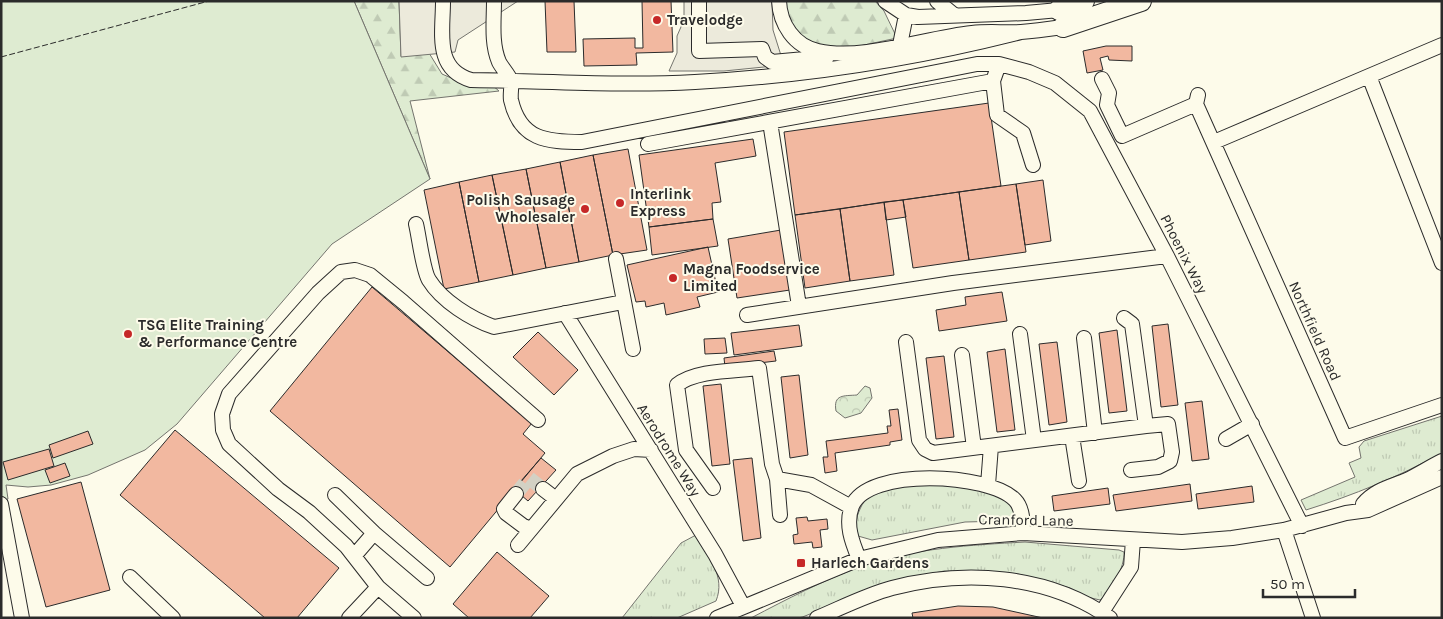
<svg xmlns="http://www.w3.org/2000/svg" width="1443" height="619" viewBox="0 0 1443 619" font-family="Karla,sans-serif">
  <defs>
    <pattern id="grass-tufts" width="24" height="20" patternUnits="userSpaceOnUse" patternTransform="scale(1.25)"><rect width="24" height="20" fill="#deebd1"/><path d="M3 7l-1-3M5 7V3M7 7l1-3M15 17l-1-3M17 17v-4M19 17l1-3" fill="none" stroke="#bfcab4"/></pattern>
    <pattern id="forest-firs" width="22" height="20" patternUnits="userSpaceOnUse" patternTransform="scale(1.25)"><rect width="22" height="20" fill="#deebd1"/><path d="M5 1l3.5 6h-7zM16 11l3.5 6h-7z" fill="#bfcab4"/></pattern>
    <pattern id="park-crowns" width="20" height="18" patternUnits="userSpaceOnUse" patternTransform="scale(1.25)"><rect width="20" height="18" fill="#deebd1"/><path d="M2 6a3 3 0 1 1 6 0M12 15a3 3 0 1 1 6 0" fill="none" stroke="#bfcab4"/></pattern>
  </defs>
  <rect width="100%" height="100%" fill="#fdfbea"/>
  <path fill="url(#grass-tufts)" stroke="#74746e" d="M 1442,416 L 1442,453 C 1398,477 1354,495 1306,510 L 1301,500 L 1355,477 L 1349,463 L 1361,458 L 1359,447 L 1364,441 Z
    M 923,485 C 950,486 1005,485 1016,514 L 1004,521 L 965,522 L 872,540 L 858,536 C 854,526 856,518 860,509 C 870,485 901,486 923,485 Z
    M 696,535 C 708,557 726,576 716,601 L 677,618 L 622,618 L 681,543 Z
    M 1025,542 L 1119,550 L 1124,552 C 1125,566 1112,592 1100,600 L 1087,597 L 1070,588 L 1018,574 L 944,571 L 888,583 L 800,618 L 751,618 C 787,599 824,580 862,566 C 914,548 971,545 1025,542 Z"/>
  <path fill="url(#forest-firs)" stroke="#74746e" d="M 354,1 L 399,1 L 401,56 L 429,53 L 442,74 L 467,85 L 492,85 L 499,91 L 410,101 L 430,179 Z
    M 785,1 L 875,1 L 884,11 L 897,38 L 855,47 L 822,47 L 802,40 L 785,12 Z"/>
  <path fill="url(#park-crowns)" stroke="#74746e" d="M 865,386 L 870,388 L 872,398 L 861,413 L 845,418 L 836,411 C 833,394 844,396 857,395 Z"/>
  <path fill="#deebd1" stroke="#74746e" d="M 1,1 L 354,1 L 430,179 L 332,244 L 177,424 L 145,450 L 88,475 L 51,485 L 28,487 L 6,485 L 8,499 L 1,501 Z"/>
  <path fill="#eceadb" stroke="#74746e" d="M 399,1 L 518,1 L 458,40 L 455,52 L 401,57 Z
    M 684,1 L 772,1 L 773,30 L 784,65 L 724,71 L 669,71 L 677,53 L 677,36 L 684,20 Z"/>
  <path fill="#f2b8a0" stroke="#2b2b2b" d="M 545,1 L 574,1 L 576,52 L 547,52 Z
    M 642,1 L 671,1 L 673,52 L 636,53 L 637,65 L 584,66 L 583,39 L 635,38 L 635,48 L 643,48 Z
    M 1106,46 L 1132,46 L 1132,61 L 1109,60 L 1108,56 L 1100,58 L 1103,70 L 1087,73 L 1083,51 Z
    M 989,103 L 1001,186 L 795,215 L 784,132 Z
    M 753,139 L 756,156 L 715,163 L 721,202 L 712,203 L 713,219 L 649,227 L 639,155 Z
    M 628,149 L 647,250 L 613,255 L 593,155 Z
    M 593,155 L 613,255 L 579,262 L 560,162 Z
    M 560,162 L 579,262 L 546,268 L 526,169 Z
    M 526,169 L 546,268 L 513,275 L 492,175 Z
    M 492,175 L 513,275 L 479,282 L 459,182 Z
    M 1043,180 L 1051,241 L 1025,245 L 1016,184 Z
    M 459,182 L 479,282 L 444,289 L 424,190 Z
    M 1016,184 L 1026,252 L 969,260 L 959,192 Z
    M 959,192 L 969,260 L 913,268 L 903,200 Z
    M 903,200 L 906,217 L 886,220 L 884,202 Z
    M 884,202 L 894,275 L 850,281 L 840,209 Z
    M 840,209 L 850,281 L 805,288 L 795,215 Z
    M 713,219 L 718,246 L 652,255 L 649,227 Z
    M 781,230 L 790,290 L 737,298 L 728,239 Z
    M 708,247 L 718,292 L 697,297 L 700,307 L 666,315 L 664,303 L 646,307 L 645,301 L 636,302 L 627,265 Z
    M 372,287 L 532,423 L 523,434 L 545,453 L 450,567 L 270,411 Z
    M 1002,292 L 1007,321 L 939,331 L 936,310 L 966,305 L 965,297 Z
    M 1168,324 L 1178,405 L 1161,407 L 1152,326 Z
    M 799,325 L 802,346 L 734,355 L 731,333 Z
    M 1117,330 L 1127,411 L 1109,413 L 1099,333 Z
    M 538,332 L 578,370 L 554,395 L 513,357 Z
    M 725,338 L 727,353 L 705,354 L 704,339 Z
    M 1057,342 L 1067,422 L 1049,425 L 1039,344 Z
    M 1005,349 L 1015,430 L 997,432 L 987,352 Z
    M 774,351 L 776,361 L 725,367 L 724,358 Z
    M 944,356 L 954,437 L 936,439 L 926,358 Z
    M 799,375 L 808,455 L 790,458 L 781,377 Z
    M 721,384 L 730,464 L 712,466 L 703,386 Z
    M 1202,401 L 1209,459 L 1192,461 L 1185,403 Z
    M 898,409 L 902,440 L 890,442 L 890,445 L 835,453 L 837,471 L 825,473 L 823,457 L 828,457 L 826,441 L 888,433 L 887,426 L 891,426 L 889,410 Z
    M 175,430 L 339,568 L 297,618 L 265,618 L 120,495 Z
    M 88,431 L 93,444 L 53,458 L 49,445 Z
    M 49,449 L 54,466 L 8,480 L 3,462 Z
    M 541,458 L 556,470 L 528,501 L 514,489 Z
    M 752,458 L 761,538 L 743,541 L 733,460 Z
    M 65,463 L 70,476 L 50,483 L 45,470 Z
    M 81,482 L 110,590 L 46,607 L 17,499 Z
    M 1190,484 L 1192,501 L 1116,511 L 1113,495 Z
    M 1252,486 L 1254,502 L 1198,509 L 1196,494 Z
    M 1108,488 L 1110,504 L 1054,511 L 1052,496 Z
    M 807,517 L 808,521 L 827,519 L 828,529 L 820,530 L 822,547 L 813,548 L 812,542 L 794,544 L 793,535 L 798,534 L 796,518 Z
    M 497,552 L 549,596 L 530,618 L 469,618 L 453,604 Z
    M 958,606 L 993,607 L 1043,618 L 913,618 L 912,613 Z"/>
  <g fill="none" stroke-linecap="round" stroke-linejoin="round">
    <path stroke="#d3d1c4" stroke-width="14" stroke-dasharray="14 7" stroke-linecap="butt" d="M 516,494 L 529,478 L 543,489"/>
    <defs>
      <path id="minor" d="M 443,1 C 443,33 434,69 471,80 C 546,81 621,86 695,82 C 804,76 915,59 1021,32
        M 494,1 C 494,21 491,43 499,62 C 502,68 509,75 511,81 C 512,87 510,94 511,100 C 520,140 547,142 582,142 L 977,64 L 999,64 L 1029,72 L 1055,83 L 1090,111 L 1167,256 L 1302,526
        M 699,1 L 699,51 L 762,49 L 765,57 L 772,62 L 827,57
        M 779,1 C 780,24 794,46 818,51 C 863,61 925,38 972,33 C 988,31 1005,33 1021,32 C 1035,31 1049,29 1063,27
        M 885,1 L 906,15 L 918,17 L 1026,13 L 1059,10
        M 937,1 L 954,15
        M 900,45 L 906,15
        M 1442,45 L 1369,76 L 1442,263
        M 1102,79 L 1109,93 L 1107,105 L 1122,136 L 1196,104
        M 993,81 L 997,115 L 1023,133 L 1033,165
        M 1198,95 L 1196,104 L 1345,438 L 1442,405
        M 770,122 L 799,306
        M 1214,142 L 1369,76
        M 648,144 L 993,81 L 999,64
        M 416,224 C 419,236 423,271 429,280 C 442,301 471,319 494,327 L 623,302
        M 616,259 L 633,349
        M 565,313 L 715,554 L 743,606
        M 747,315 L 953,283 L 1167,256
        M 1020,334 L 1034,440
        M 1084,338 L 1095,433
        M 906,342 L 919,440 L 925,449 L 933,453 L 1146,426 L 1132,324 L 1124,318
        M 962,355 L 974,448
        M 1072,436 L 1079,481
        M 1226,439 L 1252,424
        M 1131,470 L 1158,467 L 1170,461 L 1172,452 L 1168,424 L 1146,426
        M 777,479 L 780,515
        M 988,485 L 991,446
        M 713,488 L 686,450 L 677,385 C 695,370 735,371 759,368 L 772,464 L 777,479 L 811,485 L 851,507
        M 543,489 L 556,499
        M 516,494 L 504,509 L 506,513 L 526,528 L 533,527
        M 335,495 L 374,533 L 355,555
        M 1,504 L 22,618
        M 1363,504 C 1375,490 1390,487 1407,480 C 1419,474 1430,467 1442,461
        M 1284,530 L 1313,618
        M 374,533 L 427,578
        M 518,545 L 577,474 L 613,456 L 634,449 L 651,450
        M 859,559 C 852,542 845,524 852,506 C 868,467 989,473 1015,500 C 1023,508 1023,524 1023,533
        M 130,577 L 173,618
        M 1102,612 L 1131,567 L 1133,540
        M 349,618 L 378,587
        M 414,618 L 378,587 L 346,546 L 309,512 L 278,489 L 229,444 L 223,430 L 222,414 L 229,394 L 318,293 L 341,272 L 355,270 L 370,275 L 403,302 L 538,420
        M 717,618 L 859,559 L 938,540 L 1023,533 L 1182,542 L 1232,538 L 1284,530 L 1346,513 L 1368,510 L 1442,477
        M 817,618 C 841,608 866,595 892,588 C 964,569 1047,574 1110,618"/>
      <path id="highway" d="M 1059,10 L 1084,1
        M 1063,27 L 1141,1"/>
    </defs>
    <use href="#minor" stroke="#2b2b2b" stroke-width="16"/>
    <use href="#highway" stroke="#2b2b2b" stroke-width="22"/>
    <use href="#minor" stroke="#fdfbea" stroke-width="14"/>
    <use href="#highway" stroke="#fdfbea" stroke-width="20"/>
    <path stroke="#2b2b2b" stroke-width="1" stroke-dasharray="6 2.5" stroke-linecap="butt" d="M 1,57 L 209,1"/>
  </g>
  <g fill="#c62828" stroke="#fdfbea" stroke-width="2">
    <circle cx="657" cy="20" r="5"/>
    <circle cx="620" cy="203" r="5"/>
    <circle cx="585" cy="209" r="5"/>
    <circle cx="673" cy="278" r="5"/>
    <circle cx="128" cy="334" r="5"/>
    <rect x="796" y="558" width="10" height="10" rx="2.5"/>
  </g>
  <g text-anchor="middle" stroke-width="4" stroke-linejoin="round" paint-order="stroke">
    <g font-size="15" font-weight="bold" fill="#2b2b2b" stroke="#fdfbea" text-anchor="start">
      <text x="667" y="25">Travelodge</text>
      <text x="630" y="199">Interlink<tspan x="630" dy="17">Express</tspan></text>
      <text x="575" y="205" text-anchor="end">Polish Sausage<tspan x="575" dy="17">Wholesaler</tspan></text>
      <text x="683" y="274">Magna Foodservice<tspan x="683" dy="17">Limited</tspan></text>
      <text x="138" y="330">TSG Elite Training<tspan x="138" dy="17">&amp; Performance Centre</tspan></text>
      <text x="811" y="568">Harlech Gardens</text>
    </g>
    <g font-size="15" fill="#2b2b2b" stroke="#fdfbea">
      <text transform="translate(1184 254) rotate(63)" y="5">Phoenix Way</text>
      <text transform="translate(1315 331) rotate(66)" y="5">Northfield Road</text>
      <text transform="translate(669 450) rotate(58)" y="5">Aerodrome Way</text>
      <text transform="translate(1026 520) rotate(1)" y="5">Cranford Lane</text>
    </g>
  </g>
  <rect width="1443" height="619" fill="none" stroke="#2b2b2b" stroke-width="5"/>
  <path d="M1263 589v8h92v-8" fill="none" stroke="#2b2b2b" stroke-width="2.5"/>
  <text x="1270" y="589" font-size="15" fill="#2b2b2b" stroke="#fdfbea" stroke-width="4" paint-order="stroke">50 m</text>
</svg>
